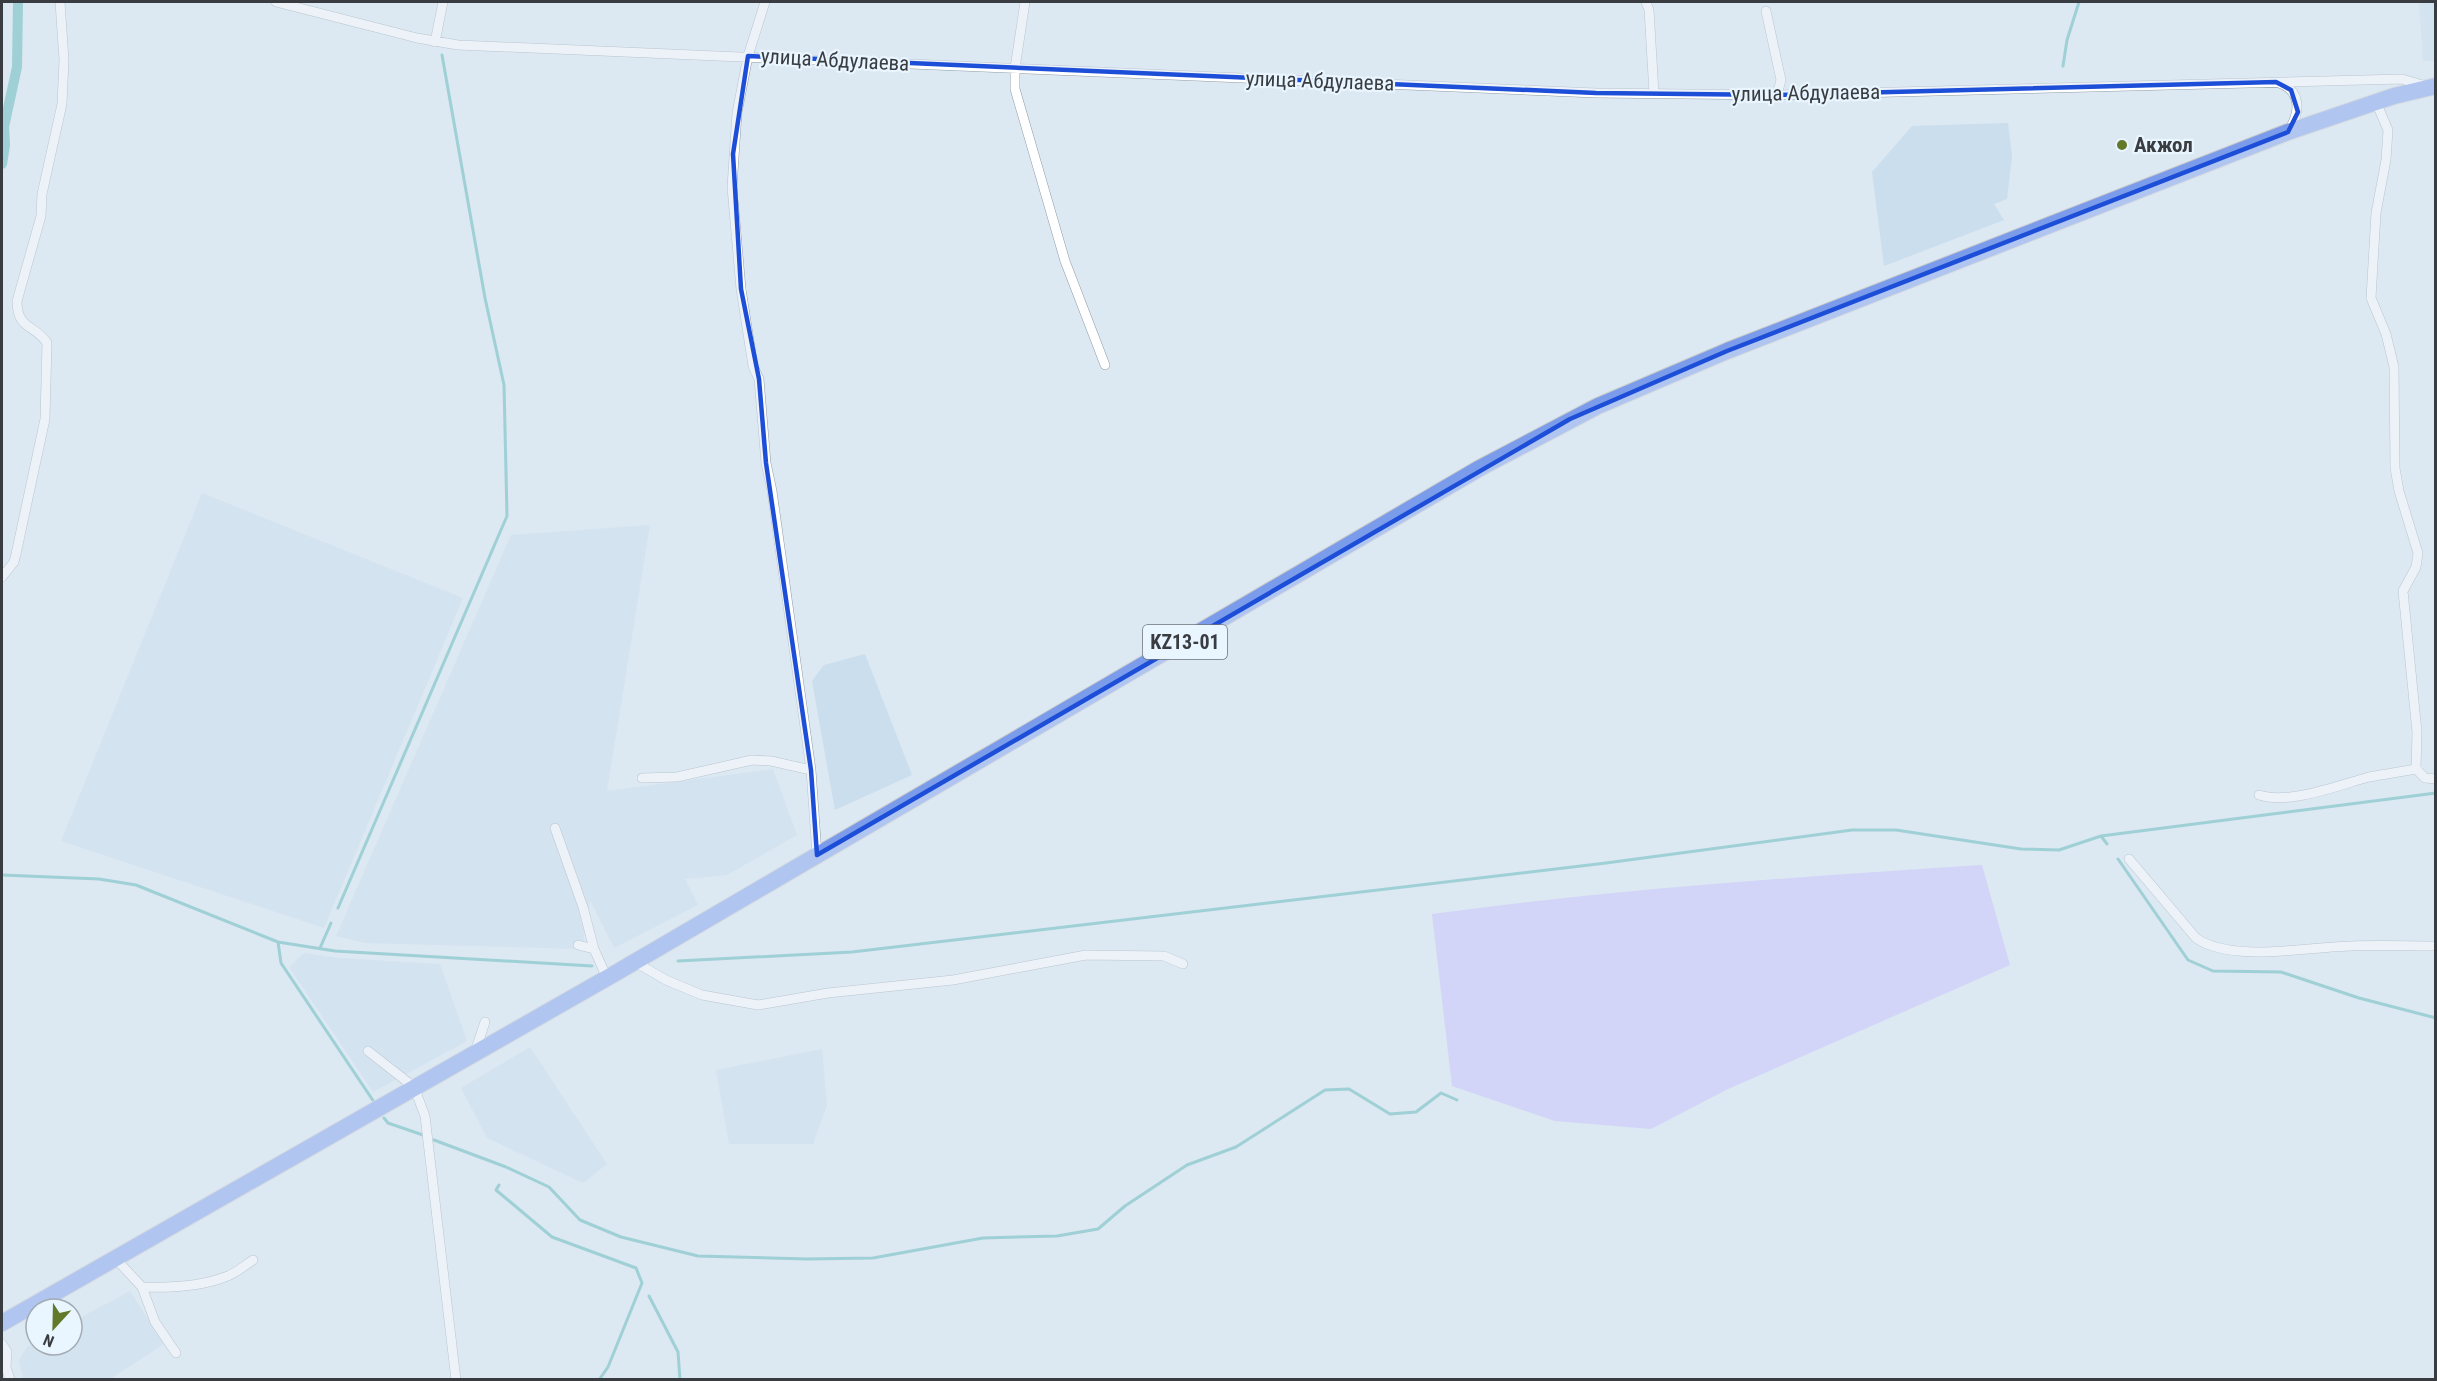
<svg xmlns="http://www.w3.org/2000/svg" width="2437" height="1381" viewBox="0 0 2437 1381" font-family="'Roboto Condensed',sans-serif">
  <rect width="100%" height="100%" fill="#dce8f2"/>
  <path fill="#cbdeed" d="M 2419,2 L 2435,2 L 2435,61 L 2423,61 Z
    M 2008,123 L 2012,156 L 2007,199 L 1994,204 L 2004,220 L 1884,266 L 1872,172 L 1912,126 Z
    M 202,493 L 463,598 L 324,928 L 61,841 Z
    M 650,525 L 607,791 L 773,769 L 797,835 L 727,875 L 685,879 L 698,905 L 614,948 L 590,900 L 582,949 L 365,943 L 336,936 L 511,535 Z
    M 865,654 L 912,775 L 835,810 L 812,681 L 824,665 Z
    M 304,953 L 339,958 L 440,964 L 467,1041 L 373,1092 L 289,967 Z
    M 530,1047 L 607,1164 L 583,1183 L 487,1138 L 461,1088 Z
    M 822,1049 L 827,1105 L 813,1144 L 729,1144 L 716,1070 Z
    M 130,1291 L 164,1344 L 110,1379 L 23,1379 L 19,1360 L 27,1347 L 36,1342 L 36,1345 L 72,1345 L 72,1322 Z"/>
  <path fill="#c5befc" d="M 1982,865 L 2010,965 L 1728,1089 L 1651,1129 L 1555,1121 L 1452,1086 L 1432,914 C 1614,889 1798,877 1982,865 Z"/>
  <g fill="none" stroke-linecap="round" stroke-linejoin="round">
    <path stroke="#53b4b3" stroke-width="3" d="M 2063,66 L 2067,40 L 2079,2
      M 2101,836 L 2107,844
      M 2118,859 L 2188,960 L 2213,971 L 2281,972 L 2359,998 L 2436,1018
      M 2,875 L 99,879 L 136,885 L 278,942 L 335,951 L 592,966
      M 338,908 L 507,516 L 504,385 L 485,298 L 442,55
      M 278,942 L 281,963 L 374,1102
      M 320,948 L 331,923
      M 678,961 L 852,952 L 1606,863 L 1852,830 L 1896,830 L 2021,849 L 2059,850 L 2101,836 L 2436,793
      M 384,1118 L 388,1123 L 423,1135
      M 434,1140 L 506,1167 L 549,1187 L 580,1220 L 621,1237 L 698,1256 L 807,1259 L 873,1258 L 983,1238 L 1057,1236 L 1098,1229 L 1125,1206 L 1187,1165 L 1236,1147 L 1325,1090 L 1349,1089 L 1390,1114 L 1416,1112 L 1441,1093 L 1457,1100
      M 499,1185 L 496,1190 L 552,1237 L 636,1268 L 642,1283 L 608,1367 L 599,1380
      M 649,1296 L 678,1352 L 680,1380"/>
    <path stroke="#53b4b3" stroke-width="10" d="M 2,164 L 5,145 L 4,127 L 17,67 L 18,2"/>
    <defs>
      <path id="street" d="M 276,2 L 417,38 L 458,45 L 1596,93 L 1777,95 L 2402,79 L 2426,86
        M 765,2 L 748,56 L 737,113 L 732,187 L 741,289 L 753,366 L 759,379 L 766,463 L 772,491 L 811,770 L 817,855
        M 1025,2 L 1015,68 L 1015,89 L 1065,261 L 1105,365
        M 1646,2 L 1649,10 L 1654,93
        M 1766,11 L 1781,80 L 1777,95
        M 435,42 L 443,2
        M 2279,83 C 2302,91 2300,113 2289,130
        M 2376,102 L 2388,130 L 2386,160 L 2376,213 L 2371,298 L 2386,334 L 2394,367 L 2395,468 L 2399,491 L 2418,553 L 2416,567 L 2403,591 L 2417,732 L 2416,769 L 2425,778 L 2436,779
        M 2,577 L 14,562 L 16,554 L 45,419 L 47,343 C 35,324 17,330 17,301 L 41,216 L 42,194 L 62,104 L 64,60 L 60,2
        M 642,778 L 677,777 L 752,760 L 771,761 L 811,770
        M 2259,795 C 2289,805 2339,785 2369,777 C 2385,774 2400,772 2416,769
        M 555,828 L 583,907 L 594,949 L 607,978
        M 2129,859 L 2196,938 C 2231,963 2308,947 2351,946 C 2379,945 2408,946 2436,946
        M 578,945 L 594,949
        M 635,962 L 666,980 L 702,995 L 758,1005 L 828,993 L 953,980 L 1086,955 L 1164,956 L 1183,964
        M 368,1051 L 414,1087 L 425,1116 L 456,1380
        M 475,1052 L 485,1022
        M 115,1258 L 142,1287 L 155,1322 L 176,1353
        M 142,1287 C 170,1288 199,1287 225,1277 C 235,1274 244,1266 253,1260
        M 2,1344 L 7,1352 L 6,1367 L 10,1380"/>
      <path id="highway" d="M 2,1323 L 614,974 L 1480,468 L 1598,406 L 1727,351 L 2288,132 L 2394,96 L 2436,86"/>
    </defs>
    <use href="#street" stroke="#919ca5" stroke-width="10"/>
    <use href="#highway" stroke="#c8c9ca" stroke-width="18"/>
    <use href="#street" stroke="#fff" stroke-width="9"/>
    <use href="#highway" stroke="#7b9ceb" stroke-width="16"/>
  </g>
  <path d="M0 0H2437V1381H0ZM 748,56 L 1596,93 L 1777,95 L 2276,82 L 2291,90 L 2298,112 L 2288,132 L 1727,351 L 1570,419 L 817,855 L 811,770 L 766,463 L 759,379 L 741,289 L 733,154 Z" fill="#dce8f2" fill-opacity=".55" fill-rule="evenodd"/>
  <path fill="none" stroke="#1d4ed8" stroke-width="4.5" stroke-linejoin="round" d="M 748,56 L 1596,93 L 1777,95 L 2276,82 L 2291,90 L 2298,112 L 2288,132 L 1727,351 L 1570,419 L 817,855 L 811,770 L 766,463 L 759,379 L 741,289 L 733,154 Z"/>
  <circle fill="#62792a" stroke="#e9f5ff" stroke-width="2" cx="2122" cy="145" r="6"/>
  <g text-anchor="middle" stroke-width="4.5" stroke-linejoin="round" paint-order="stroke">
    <rect fill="#e9f5ff" stroke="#6e747a" stroke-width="1.5" x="1143" y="625" width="84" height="34" rx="4.5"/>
    <g font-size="20" font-weight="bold" fill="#393d41">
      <text x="1185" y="649">KZ13-01</text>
    </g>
    <g font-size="21" fill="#393d41" stroke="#e9f5ff">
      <text transform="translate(835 60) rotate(3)" y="7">улица Абдулаева</text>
      <text transform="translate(1320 81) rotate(2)" y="7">улица Абдулаева</text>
      <text transform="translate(1806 93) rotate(-1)" y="7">улица Абдулаева</text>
    </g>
    <g font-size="21" font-weight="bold" fill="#393d41" stroke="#e9f5ff" text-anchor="start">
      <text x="2134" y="152">Акжол</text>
    </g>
  </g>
  <rect width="2437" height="1381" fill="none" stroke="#393d41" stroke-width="6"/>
  <g transform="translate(54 1327) rotate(202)"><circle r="28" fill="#e9f5ff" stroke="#a3abb3" stroke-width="1.5"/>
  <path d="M0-4.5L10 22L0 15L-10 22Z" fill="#62792a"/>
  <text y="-9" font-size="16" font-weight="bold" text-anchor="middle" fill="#393d41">N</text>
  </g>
</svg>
